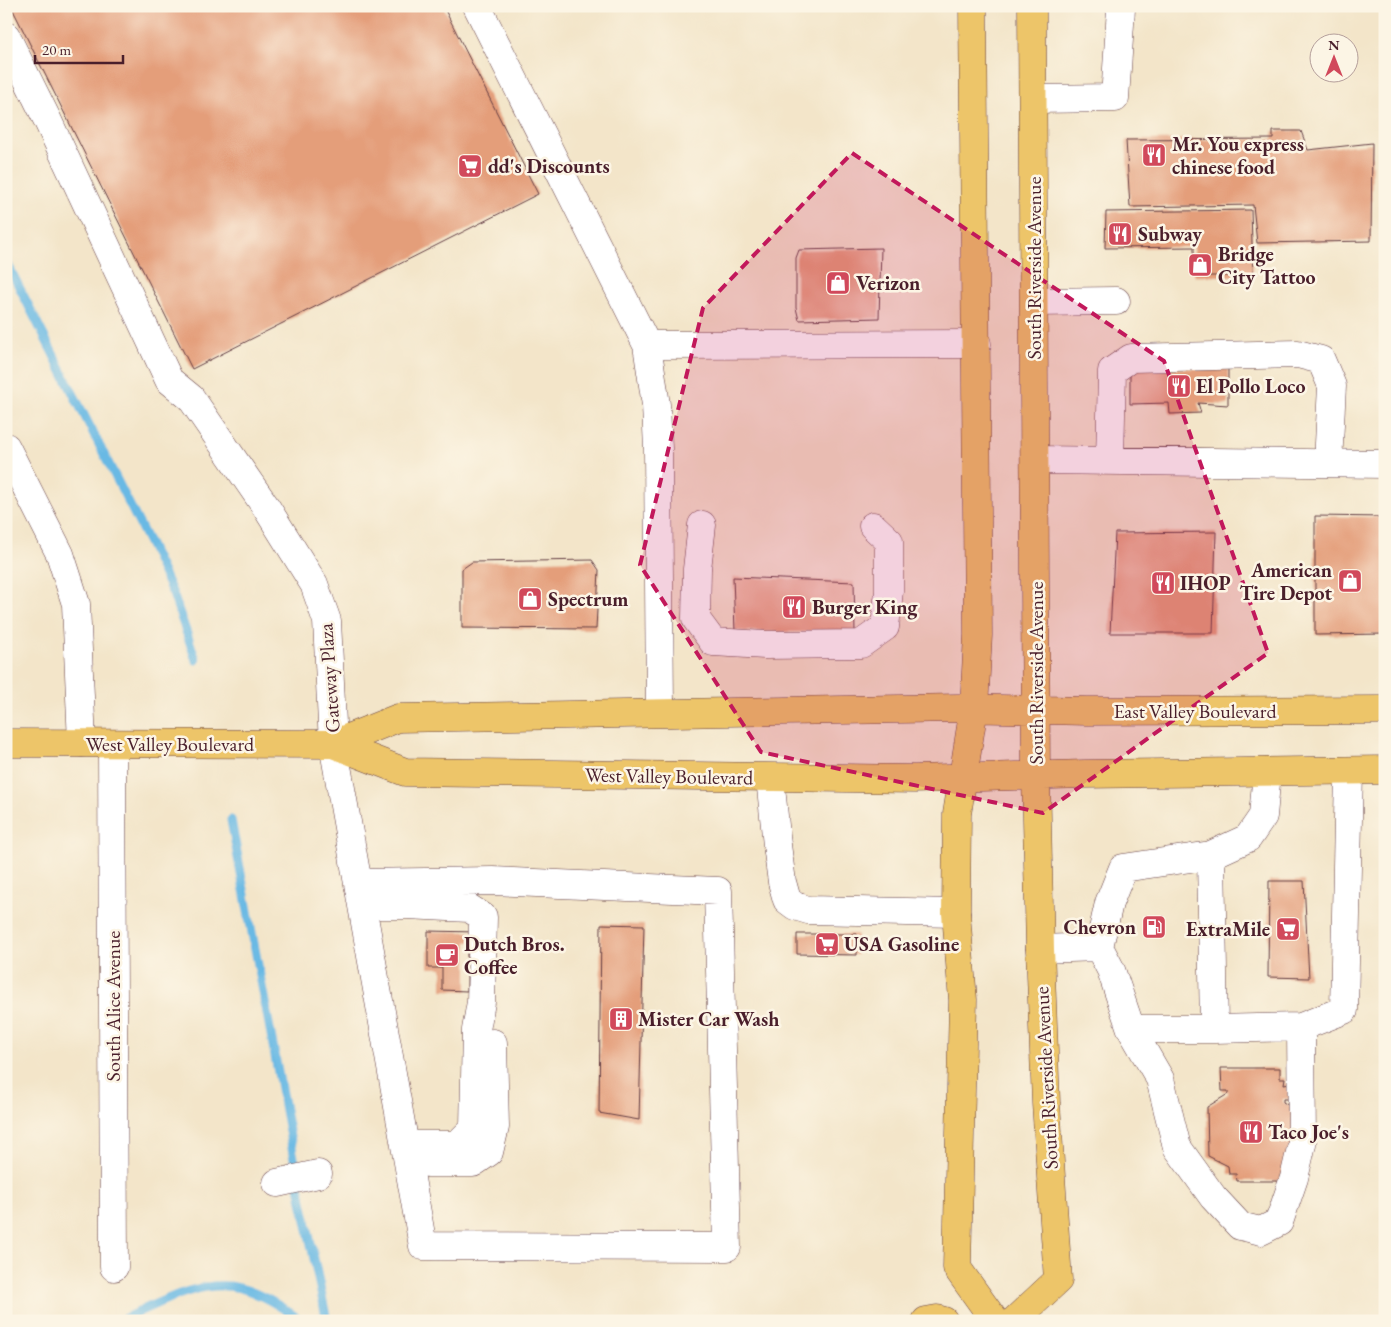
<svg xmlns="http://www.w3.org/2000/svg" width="1391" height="1327" viewBox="0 0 1391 1327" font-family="'EB Garamond',serif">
  <rect width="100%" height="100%" fill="#fcf5e5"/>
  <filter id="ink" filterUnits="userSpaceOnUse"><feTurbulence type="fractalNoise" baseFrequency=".02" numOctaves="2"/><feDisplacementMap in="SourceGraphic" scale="10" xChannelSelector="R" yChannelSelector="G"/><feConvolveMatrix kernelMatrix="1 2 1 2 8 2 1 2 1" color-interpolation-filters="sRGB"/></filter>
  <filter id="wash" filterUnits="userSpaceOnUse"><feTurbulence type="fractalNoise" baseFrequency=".0096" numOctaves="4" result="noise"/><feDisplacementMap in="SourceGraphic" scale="20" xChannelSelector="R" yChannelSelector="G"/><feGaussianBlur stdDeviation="1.12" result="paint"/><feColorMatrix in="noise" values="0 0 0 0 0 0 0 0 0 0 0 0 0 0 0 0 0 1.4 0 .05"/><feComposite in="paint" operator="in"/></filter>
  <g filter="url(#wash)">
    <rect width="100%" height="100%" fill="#f3e5c9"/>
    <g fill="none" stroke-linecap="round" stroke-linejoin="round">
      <path stroke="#69b9e4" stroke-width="9" d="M 6,261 L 149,543 L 173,594 L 196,660
        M 231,820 L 302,1201 L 327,1321
        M 119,1321 C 155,1305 200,1278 240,1288 C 263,1294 283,1308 302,1321"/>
    </g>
    <g id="blocks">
      <path fill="#e49e7a" d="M 11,6 L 443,6 L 538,194 L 192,369 Z
        M 1273,131 L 1301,131 L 1308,150 L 1372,143 L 1371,241 L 1257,243 L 1253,205 L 1130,207 L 1126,140 L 1273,139 Z
        M 1251,210 L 1253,276 L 1194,276 L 1194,247 L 1105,248 L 1106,212 Z
        M 881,248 L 879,318 L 799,320 L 796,308 L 796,258 L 799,250 Z
        M 1130,368 L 1228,369 L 1228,405 L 1198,403 L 1201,413 L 1170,414 L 1169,403 L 1130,404 Z
        M 1315,516 L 1385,517 L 1385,634 L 1315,635 Z
        M 1216,532 L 1213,633 L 1110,633 L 1115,533 Z
        M 592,560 L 599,570 L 596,629 L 462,628 L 462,569 L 472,562 Z
        M 733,577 L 854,582 L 855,633 L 735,631 Z
        M 1269,881 L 1304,881 L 1309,978 L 1268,977 Z
        M 601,924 L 644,925 L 639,1120 L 599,1113 Z
        M 428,931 L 476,932 L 476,942 L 467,942 L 467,991 L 442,990 L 442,968 L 428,968 Z
        M 797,934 L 857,934 L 857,955 L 797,954 Z
        M 1221,1068 L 1280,1068 L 1280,1078 L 1285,1078 L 1284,1084 L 1290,1083 L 1291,1099 L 1283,1099 L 1283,1102 L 1294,1109 L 1293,1181 L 1237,1181 L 1236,1174 L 1229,1174 L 1228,1166 L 1208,1156 L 1207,1107 L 1228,1094 L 1228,1091 L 1222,1091 Z"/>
    </g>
  </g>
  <g filter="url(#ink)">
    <use href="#blocks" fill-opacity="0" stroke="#633d43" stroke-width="1"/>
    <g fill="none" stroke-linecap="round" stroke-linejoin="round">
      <defs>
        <path id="minor" d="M 477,6 L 647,345 L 656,405 L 658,449 L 660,712
          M 6,36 L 47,119 L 169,380 L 191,398 L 266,507 L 314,584 L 327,621 L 333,744 L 423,1246 L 727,1247 L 718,891 L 493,881 L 358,883
          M 1033,99 L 1115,98 L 1121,9 L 1119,6
          M 1034,302 L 1116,301
          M 647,345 L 977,344
          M 6,447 L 60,554 L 76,604 L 82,743
          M 1035,460 L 1385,464
          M 1110,461 L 1112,371 L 1131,358 L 1298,354 L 1321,360 L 1332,386 L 1328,463
          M 702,525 L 697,569 L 696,619 L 713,642 L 765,645 L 861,644 L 885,627 L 889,591 L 889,541 L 873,526
          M 112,744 L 114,1267
          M 1267,772 L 1263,816 L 1248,838 L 1211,855 L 1123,868 L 1109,903 L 1099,947 L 1111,970 L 1131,1029 L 1160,1079 L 1177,1147 L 1213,1197 L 1240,1226 L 1261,1231 L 1279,1222 L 1294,1178 L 1302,1144 L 1301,1027 L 1344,1010 L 1349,771
          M 770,778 L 777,845 L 782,882 L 787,900 L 795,906 L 808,910 L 956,913
          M 362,905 L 407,905 L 469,908 L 483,917 L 481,1002 L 476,1030 L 474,1128 L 457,1145 L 405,1145
          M 1040,949 L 1099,947
          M 1131,1029 L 1214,1029 L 1211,855
          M 1214,1029 L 1301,1027
          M 428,1163 L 473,1163 L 489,1152 L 495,1127 L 493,1043
          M 277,1183 L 318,1174"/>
        <path id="major" d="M 973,6 L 978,635 L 974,708 L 957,814 L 956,913 L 963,1000 L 957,1268 L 995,1321
          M 6,743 L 333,744 L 405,772 L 915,779 L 1085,774 L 1385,770
          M 333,744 L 398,718 L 958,708 L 1087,711 L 1385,710
          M 1014,1321 L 1058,1280 L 1046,1103 L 1040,949 L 1036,776 L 1032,6"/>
        <path id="highway" d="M 926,1321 L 937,1319 L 944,1321"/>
      </defs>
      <use href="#minor" stroke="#633d43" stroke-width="29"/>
      <use href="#major" stroke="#633d43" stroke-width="29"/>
      <use href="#highway" stroke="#633d43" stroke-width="29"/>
      <use href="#minor" stroke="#fff" stroke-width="28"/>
      <use href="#major" stroke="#edc569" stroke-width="28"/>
      <use href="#highway" stroke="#edc569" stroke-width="28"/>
    </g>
  </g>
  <path fill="#c2185b" fill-opacity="0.2" stroke="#c2185b" stroke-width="4" stroke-dasharray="10 6" stroke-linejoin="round" d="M 852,153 L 1164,361 L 1268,653 L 1043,813 L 761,752 L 640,565 L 703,308 Z"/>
  <defs>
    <symbol id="restaurant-square" viewBox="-11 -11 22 22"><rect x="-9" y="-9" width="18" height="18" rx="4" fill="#d1495b" stroke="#fcf5e5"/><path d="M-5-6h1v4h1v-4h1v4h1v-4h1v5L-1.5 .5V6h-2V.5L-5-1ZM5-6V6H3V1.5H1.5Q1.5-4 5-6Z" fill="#fff"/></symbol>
    <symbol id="supermarket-square" viewBox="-11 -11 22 22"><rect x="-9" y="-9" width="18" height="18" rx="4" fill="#d1495b" stroke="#fcf5e5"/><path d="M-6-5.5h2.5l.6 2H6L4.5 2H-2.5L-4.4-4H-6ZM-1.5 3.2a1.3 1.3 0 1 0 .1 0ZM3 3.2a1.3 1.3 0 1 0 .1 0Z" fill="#fff"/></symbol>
    <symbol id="shop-square" viewBox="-11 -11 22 22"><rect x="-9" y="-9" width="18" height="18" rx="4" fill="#d1495b" stroke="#fcf5e5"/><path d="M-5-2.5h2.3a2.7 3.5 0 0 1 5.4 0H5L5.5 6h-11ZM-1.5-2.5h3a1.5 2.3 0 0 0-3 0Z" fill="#fff"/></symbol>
    <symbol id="fuel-square" viewBox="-11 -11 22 22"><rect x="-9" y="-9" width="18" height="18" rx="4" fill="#d1495b" stroke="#fcf5e5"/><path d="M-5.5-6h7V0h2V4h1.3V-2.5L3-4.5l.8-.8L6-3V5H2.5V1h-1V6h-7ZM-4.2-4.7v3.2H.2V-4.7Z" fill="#fff"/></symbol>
    <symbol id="cafe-square" viewBox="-11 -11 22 22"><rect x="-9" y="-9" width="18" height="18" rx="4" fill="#d1495b" stroke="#fcf5e5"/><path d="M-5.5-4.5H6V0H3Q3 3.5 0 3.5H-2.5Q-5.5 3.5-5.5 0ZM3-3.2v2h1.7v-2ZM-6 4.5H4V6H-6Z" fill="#fff"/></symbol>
    <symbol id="building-square" viewBox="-11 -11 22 22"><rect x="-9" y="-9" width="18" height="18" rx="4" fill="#d1495b" stroke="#fcf5e5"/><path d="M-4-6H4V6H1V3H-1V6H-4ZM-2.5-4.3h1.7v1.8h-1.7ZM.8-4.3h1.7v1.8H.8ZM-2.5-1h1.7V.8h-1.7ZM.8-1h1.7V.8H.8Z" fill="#fff"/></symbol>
  </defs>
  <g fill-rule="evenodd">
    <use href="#restaurant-square" x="1140" y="141" width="28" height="28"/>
    <use href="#supermarket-square" x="456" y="152" width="28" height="28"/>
    <use href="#restaurant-square" x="1106" y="220" width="28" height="28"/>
    <use href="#shop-square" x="1186" y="251" width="28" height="28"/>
    <use href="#shop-square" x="824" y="269" width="28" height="28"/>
    <use href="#restaurant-square" x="1165" y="372" width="28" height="28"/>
    <use href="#shop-square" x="1336" y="567" width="28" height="28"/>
    <use href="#restaurant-square" x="1149" y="569" width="28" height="28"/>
    <use href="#shop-square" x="516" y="585" width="28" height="28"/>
    <use href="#restaurant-square" x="780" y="593" width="28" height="28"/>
    <use href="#fuel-square" x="1140" y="913" width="28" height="28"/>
    <use href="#supermarket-square" x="1274" y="915" width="28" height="28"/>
    <use href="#supermarket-square" x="813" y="930" width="28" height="28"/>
    <use href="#cafe-square" x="433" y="941" width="28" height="28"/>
    <use href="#building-square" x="607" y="1005" width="28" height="28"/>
    <use href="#restaurant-square" x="1237" y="1118" width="28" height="28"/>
  </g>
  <g text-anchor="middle" stroke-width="5" stroke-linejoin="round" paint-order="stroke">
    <g font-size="20" font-weight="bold" fill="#4a1f2b" stroke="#fcf5e5" text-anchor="start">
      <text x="1172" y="151">Mr. You express<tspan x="1172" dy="23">chinese food</tspan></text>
      <text x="488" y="173">dd's Discounts</text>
      <text x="1138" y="241">Subway</text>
      <text x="1218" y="261">Bridge<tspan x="1218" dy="23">City Tattoo</tspan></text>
      <text x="856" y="290">Verizon</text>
      <text x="1196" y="393">El Pollo Loco</text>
      <text x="1332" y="577" text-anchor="end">American<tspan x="1332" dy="23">Tire Depot</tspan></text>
      <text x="1180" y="590">IHOP</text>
      <text x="548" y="606">Spectrum</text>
      <text x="812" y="614">Burger King</text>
      <text x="1136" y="934" text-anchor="end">Chevron</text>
      <text x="1270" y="936" text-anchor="end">ExtraMile</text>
      <text x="464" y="951">Dutch Bros.<tspan x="464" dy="23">Coffee</tspan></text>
      <text x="844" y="951">USA Gasoline</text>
      <text x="638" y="1026">Mister Car Wash</text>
      <text x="1268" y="1139">Taco Joe's</text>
    </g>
    <g font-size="20" fill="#4a1f2b" stroke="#fcf5e5">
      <text transform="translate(1034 268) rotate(-90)" y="7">South Riverside Avenue</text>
      <text transform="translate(1036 673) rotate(-90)" y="7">South Riverside Avenue</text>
      <text transform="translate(329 678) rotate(-94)" y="7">Gateway Plaza</text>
      <text x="1195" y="718">East Valley Boulevard</text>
      <text x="170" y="751">West Valley Boulevard</text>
      <text transform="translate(669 776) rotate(1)" y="7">West Valley Boulevard</text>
      <text transform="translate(113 1006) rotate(-90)" y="7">South Alice Avenue</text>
      <text transform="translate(1046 1078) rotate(-93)" y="7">South Riverside Avenue</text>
    </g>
  </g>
  <rect width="1391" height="1327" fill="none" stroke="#fcf5e5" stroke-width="25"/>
  <g transform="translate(1334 58)"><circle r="24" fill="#fcf5e5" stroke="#b59f9b"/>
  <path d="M0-4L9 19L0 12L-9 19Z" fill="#d1495b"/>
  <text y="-8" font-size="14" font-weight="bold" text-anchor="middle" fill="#4a1f2b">N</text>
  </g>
  <path d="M35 55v8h88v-8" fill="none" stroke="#4a1f2b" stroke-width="2.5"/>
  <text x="42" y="55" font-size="15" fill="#4a1f2b" stroke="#fcf5e5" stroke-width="4" paint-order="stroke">20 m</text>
</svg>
